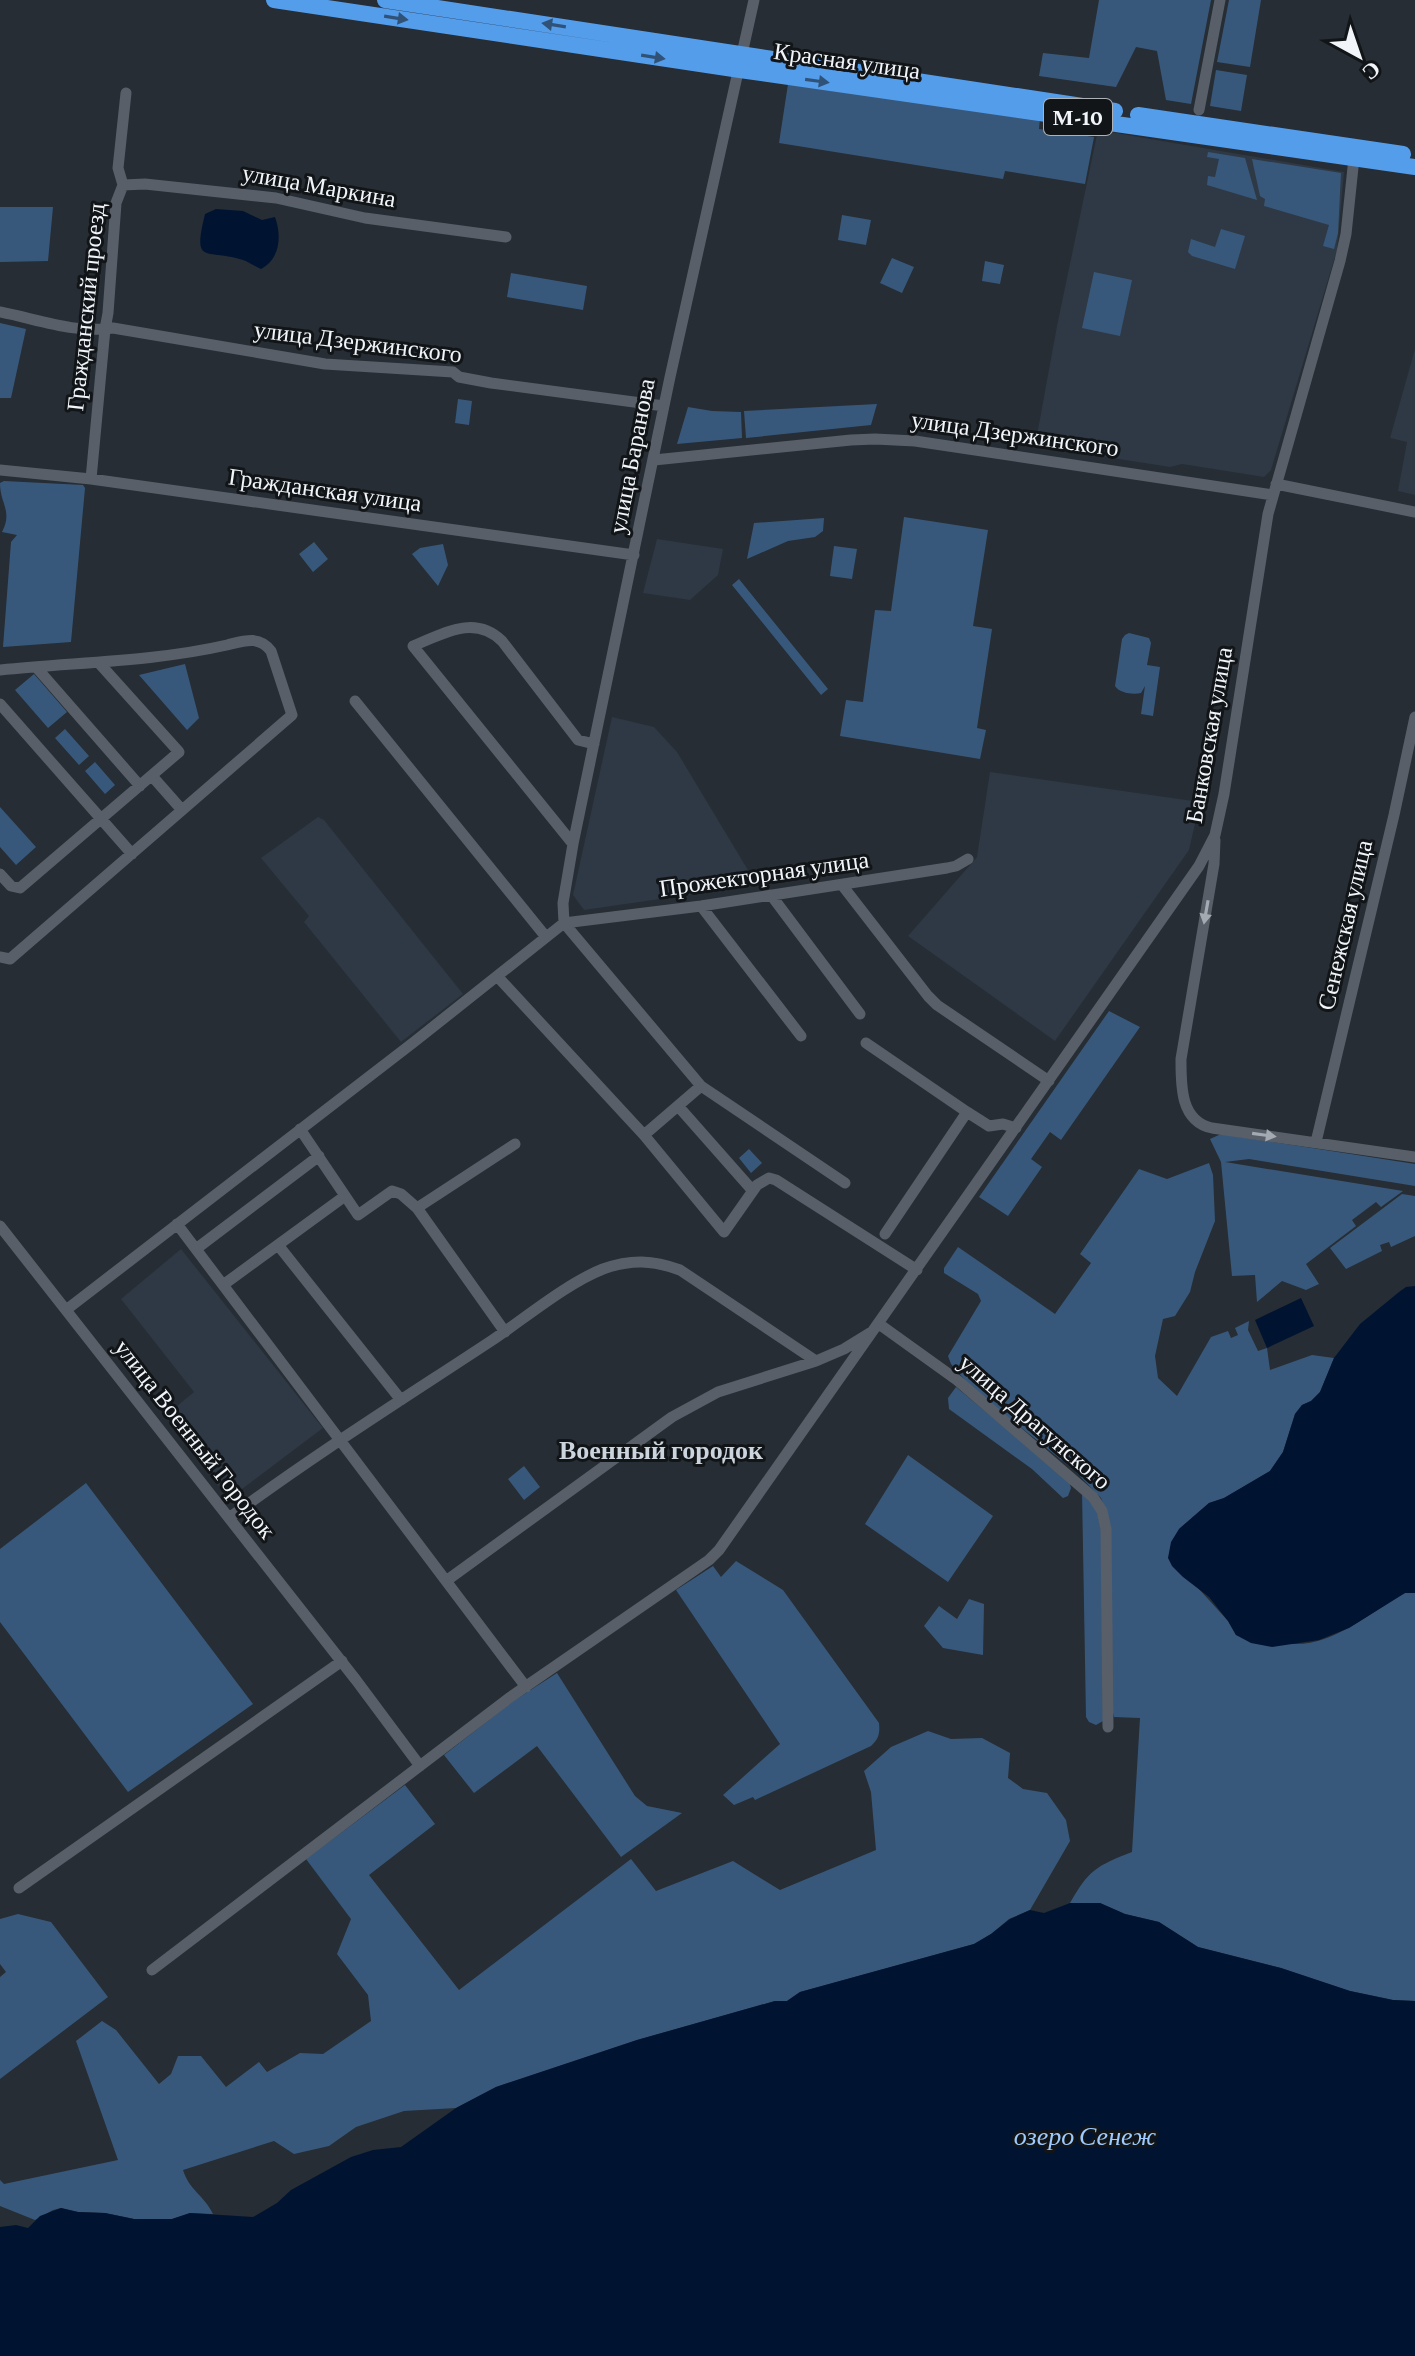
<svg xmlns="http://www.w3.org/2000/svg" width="1415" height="2356" viewBox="0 0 1415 2356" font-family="'Crimson Pro',serif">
  <rect width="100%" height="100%" fill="#262d34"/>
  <path fill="#2e3945" d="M 1098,130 L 1344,172 L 1337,250 L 1271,470 L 1264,477 L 1182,464 L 1170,467 L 1035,446 L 1057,326 Z
    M 1415,349 L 1415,495 L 1398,491 L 1407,442 L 1390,438 Z
    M 657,539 L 723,549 L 718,575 L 690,600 L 643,593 Z
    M 612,717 L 654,727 L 677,752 L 757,885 L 584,910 L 573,895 Z
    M 990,772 L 1200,802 L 1189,850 L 1055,1041 L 908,936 L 977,857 Z
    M 318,817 L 324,820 L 463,994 L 401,1042 L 304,922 L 309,916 L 261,858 Z
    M 181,1249 L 323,1428 L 229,1499 L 165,1416 L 194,1392 L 121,1299 Z"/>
  <path fill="#38587b" d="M 1099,0 L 1211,0 L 1191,104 L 1166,100 L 1157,51 L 1136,47 L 1116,87 L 1039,76 L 1043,53 L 1089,58 Z
    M 1229,0 L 1261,0 L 1250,67 L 1217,62 Z
    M 1216,70 L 1247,75 L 1241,111 L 1210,106 Z
    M 788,84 L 1040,118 L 1039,129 L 1094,137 L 1085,184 L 1005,171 L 1003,179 L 779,143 Z
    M 1208,152 L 1245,158 L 1257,200 L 1207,185 L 1208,176 L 1215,177 L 1219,159 L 1207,157 Z
    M 1252,159 L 1341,173 L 1338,233 L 1334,249 L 1323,246 L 1329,225 L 1264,206 L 1265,199 L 1260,196 Z
    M 0,207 L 53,207 L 48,261 L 0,262 Z
    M 842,215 L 871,220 L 866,245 L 838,240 Z
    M 1221,229 L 1245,236 L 1235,269 L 1192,256 L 1188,252 L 1191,239 L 1215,247 Z
    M 892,258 L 914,267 L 902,293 L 880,283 Z
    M 985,261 L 1004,265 L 1000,284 L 982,281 Z
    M 1094,272 L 1132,280 L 1120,336 L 1082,328 Z
    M 511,273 L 587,286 L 583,310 L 507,297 Z
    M 0,323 L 26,329 L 11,398 L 0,398 Z
    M 458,399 L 472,401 L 469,425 L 455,423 Z
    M 877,404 L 871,425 L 746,438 L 744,411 Z
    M 688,407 L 712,411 L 741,412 L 742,438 L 677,444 Z
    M 4,481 L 83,485 L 85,488 L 71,642 L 3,647 L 11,542 L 17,535 L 2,532 C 13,511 0,504 0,483 Z
    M 904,517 L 988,530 L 973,626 L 992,629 L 977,728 L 986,730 L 980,759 L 840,736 L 846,700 L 863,702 L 875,610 L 891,611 Z
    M 824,518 L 823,531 L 815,537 L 788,541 L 747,559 L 754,523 Z
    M 314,542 L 328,559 L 313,572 L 299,554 Z
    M 443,544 L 448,565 L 438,586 L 412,554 L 420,548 Z
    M 834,546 L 857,549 L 852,579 L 830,576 Z
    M 739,579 L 828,689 L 821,695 L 732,585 Z
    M 1129,633 L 1149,638 L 1151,643 L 1147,665 L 1160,667 L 1153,716 L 1141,714 L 1145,686 L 1141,693 C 1133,695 1119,693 1115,686 L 1122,639 L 1125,635 Z
    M 185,664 L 199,718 L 187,730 L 139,675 Z
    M 34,674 L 67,712 L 48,728 L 15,690 Z
    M 65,729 L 89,756 L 79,765 L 55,738 Z
    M 95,762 L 115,785 L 105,794 L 85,771 Z
    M 0,807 L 36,847 L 16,865 L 0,847 Z
    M 1109,1011 L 1140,1027 L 1061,1140 L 1050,1132 L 1031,1159 L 1042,1167 L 1008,1216 L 979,1197 Z
    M 1221,1134 L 1415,1164 L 1415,1186 L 1249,1159 L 1225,1162 L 1403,1191 L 1381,1207 L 1376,1202 L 1352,1220 L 1356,1226 L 1306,1264 L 1319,1284 L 1306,1290 L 1282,1281 L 1257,1302 L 1255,1275 L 1232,1276 L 1221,1162 L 1210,1139 Z
    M 749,1149 L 762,1163 L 751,1173 L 739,1158 Z
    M 1209,1163 L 1213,1175 L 1215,1221 L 1195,1272 L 1190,1292 L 1175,1316 L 1163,1319 L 1155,1356 L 1158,1378 L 1177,1396 L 1211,1337 L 1228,1331 L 1231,1338 L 1238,1335 L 1235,1328 L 1249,1321 L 1248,1330 L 1258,1351 L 1267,1348 L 1270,1370 L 1312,1355 L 1334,1358 L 1320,1392 L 1311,1401 L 1302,1405 L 1295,1414 L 1283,1452 L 1270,1471 L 1224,1498 L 1209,1503 L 1179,1529 L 1199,1589 L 1228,1621 L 1236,1635 C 1254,1638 1273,1643 1292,1644 C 1334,1646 1370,1612 1405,1593 L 1415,1593 L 1415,2001 L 1393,2000 L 1350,1991 L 1281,1968 L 1198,1947 L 1159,1922 L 1125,1914 L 1100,1903 L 1070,1903 C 1089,1870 1096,1866 1132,1852 L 1140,1718 L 1114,1717 L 1110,1700 L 1106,1511 L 1101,1498 L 1075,1471 L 973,1389 L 951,1364 L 948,1356 L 981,1301 L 978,1294 L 944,1273 L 944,1268 L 958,1247 L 1055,1314 L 1091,1263 L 1080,1254 L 1139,1169 L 1167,1179 Z
    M 1402,1194 L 1415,1196 L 1415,1236 L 1391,1247 L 1389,1242 L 1380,1245 L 1382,1251 L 1346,1269 L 1330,1248 Z
    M 956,1387 L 1069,1481 L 1071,1488 L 1068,1496 L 1063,1498 L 1032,1469 L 949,1409 L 948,1398 Z
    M 908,1455 L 993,1516 L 948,1582 L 865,1524 Z
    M 524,1466 L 540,1487 L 524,1500 L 508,1479 Z
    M 86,1483 L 253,1704 L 128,1792 L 0,1622 L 0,1549 Z
    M 1082,1491 L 1095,1504 L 1102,1533 L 1103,1721 L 1096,1725 L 1089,1722 L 1086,1717 Z
    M 736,1561 L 783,1590 L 879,1723 C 880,1733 879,1739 871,1746 L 755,1800 L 753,1797 L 734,1805 L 723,1795 L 780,1744 L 676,1590 L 713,1566 L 721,1577 Z
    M 969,1599 L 984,1604 L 983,1655 L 943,1648 L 924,1626 L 939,1606 L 957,1619 Z
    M 557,1673 L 635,1796 L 647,1806 L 682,1813 L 621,1857 L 537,1746 L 474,1793 L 444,1755 L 512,1702 Z
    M 928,1731 L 951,1739 L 982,1738 L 1010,1753 L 1008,1778 L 1023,1789 L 1047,1793 L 1066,1820 L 1070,1841 L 1030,1910 L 1009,1919 L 991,1934 L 974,1944 L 800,1992 L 787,2001 L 775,2001 L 637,2040 L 496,2087 L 456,2108 L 404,2111 L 356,2127 L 329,2146 L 294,2154 L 274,2141 L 183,2170 C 189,2190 204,2195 213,2214 L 190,2213 L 172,2219 L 134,2219 L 105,2213 L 78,2212 L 61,2208 L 53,2210 L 35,2220 L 0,2206 L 0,2180 L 4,2184 L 118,2160 L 76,2041 L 102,2021 L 116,2030 L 159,2084 L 171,2074 L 178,2056 L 201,2056 L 226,2087 L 259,2062 L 267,2072 L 300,2053 L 323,2054 L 371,2021 L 368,1995 L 337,1954 L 351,1919 L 306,1859 L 405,1785 L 435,1824 L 369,1875 L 459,1990 L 631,1859 L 656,1891 L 733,1861 L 780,1890 L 876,1850 L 871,1792 L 864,1771 L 891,1747 Z
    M 18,1914 L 51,1922 L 108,1997 L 0,2079 L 0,1977 L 6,1972 L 0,1964 L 0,1919 Z"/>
  <path fill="#001432" d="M 216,209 L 243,211 L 262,220 L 275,217 C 282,236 280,259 261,269 C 254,266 249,262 243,260 C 206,248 192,267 205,214 Z
    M 1415,1286 L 1415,1593 L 1405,1593 L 1349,1628 L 1319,1640 L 1272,1647 L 1251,1643 L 1236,1635 L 1228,1621 L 1209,1597 L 1183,1577 L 1172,1566 L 1168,1558 L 1171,1542 L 1179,1529 L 1209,1503 L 1224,1498 L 1270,1471 L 1283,1452 L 1295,1414 L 1302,1405 L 1311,1401 L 1320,1392 L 1334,1358 L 1360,1324 L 1399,1292 L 1406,1287 Z
    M 1301,1298 L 1314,1326 L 1267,1348 L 1255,1320 Z
    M 1070,1903 L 1100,1903 L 1125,1914 L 1159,1922 L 1198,1947 L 1281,1968 L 1350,1991 L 1393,2000 L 1415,2001 L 1415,2356 L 0,2356 L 0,2227 L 16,2225 L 28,2228 L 40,2216 L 61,2208 L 78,2212 L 105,2213 L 134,2219 L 172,2219 L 190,2213 L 253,2217 L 277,2203 L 291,2190 L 351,2157 L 373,2150 L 401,2147 L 456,2108 L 496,2087 L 637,2040 L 775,2001 L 787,2001 L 800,1992 L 974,1944 L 991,1934 L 1010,1919 L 1030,1910 L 1044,1913 Z"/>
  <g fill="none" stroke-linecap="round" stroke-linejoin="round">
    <path stroke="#585f68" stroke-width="11" d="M 1199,110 L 1220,0
      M 123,185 L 145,184 L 276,198 L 365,218 L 506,237
      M 0,312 C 37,319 75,334 113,328 L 325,364 L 453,372 L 459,377 L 491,383 L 664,406
      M 654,460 L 851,440 L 875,439 L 915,441 L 1273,495
      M 0,470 L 91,479 L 634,555
      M 91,479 L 105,329 L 108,313 L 116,203 L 123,185 L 118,168 L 126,93
      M 1276,484 L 1415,512
      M 36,667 L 140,786
      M 0,670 C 76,662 152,662 227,645 C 244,641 259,635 271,651 L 292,715 L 10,959 L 0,957
      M 355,701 L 546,937
      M 0,704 L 132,854
      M 152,776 L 182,810
      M 1215,840 L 1214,864 L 1181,1059 C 1181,1085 1180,1121 1212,1128 L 1415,1157
      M 573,844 L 413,646 C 443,634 474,614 502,641 L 578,740 L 594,744
      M 0,874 L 11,886 L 20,888 L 179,752 L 99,663
      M 842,885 L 928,996 L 937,1005 L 1049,1081
      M 771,895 L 860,1014
      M 701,906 L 801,1036
      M 564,923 L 563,903 L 573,844 L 670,377 L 754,0
      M 564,923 L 701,906 L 947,868 L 956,866 L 968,859
      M 564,923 L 701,1086 L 845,1183
      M 497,976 L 644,1135 L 724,1232 L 757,1185 L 769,1178 L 776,1180 L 917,1270
      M 866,1043 L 967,1112
      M 678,1106 L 753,1191
      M 300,1129 L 358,1215 L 392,1191 L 401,1194 L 417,1208 L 505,1332
      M 644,1135 L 701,1086
      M 1316,1142 L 1394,815 L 1415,717
      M 417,1208 L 515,1144
      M 177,1224 L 526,1687
      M 0,1226 L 356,1680 L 420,1766
      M 885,1234 L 967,1112 L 989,1126 L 1003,1124 L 1016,1128
      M 278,1245 L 401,1400
      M 196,1249 L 319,1156
      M 223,1285 L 345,1196
      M 66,1310 L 414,1042 L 564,923
      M 879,1324 L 957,1380 L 1093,1497 L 1102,1511 L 1106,1529 L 1108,1727
      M 229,1518 C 314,1455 403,1399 491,1341 C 524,1319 567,1283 603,1269 C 631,1259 653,1260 680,1270 L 816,1361
      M 446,1581 L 672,1417 L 718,1392 L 816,1361 L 844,1349 L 870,1333
      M 19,1888 L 342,1661
      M 152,1970 L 509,1698 L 709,1560 L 719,1550 L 1199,866 L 1215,835 L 1224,794 L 1268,514 L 1340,261 L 1346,234 L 1354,158"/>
    <path stroke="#549deb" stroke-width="16" d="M 274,0 L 740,70 L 1415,167
      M 385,0 L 1115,111
      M 1138,115 L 1403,154"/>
  </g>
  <defs><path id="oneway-solid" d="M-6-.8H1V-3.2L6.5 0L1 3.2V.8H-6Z" transform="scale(2)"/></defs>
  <g fill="#305277">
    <use href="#oneway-solid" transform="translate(396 18) rotate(9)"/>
    <use href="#oneway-solid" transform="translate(554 25) rotate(-171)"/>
    <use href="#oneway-solid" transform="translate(653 57) rotate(9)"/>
    <use href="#oneway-solid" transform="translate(817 81) rotate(8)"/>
  </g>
  <g fill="#a4aab1">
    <use href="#oneway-solid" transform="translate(1206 912) rotate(100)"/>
    <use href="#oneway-solid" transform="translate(1264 1135) rotate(8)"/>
  </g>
  <g text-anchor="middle" stroke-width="6" stroke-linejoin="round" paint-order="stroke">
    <rect fill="#121518" stroke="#aeb2b6" stroke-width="2" x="1044" y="99" width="68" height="36" rx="6"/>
    <g font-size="22" font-weight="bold" fill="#f1f5fa">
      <text x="1078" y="125">М-10</text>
    </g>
    <g font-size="24" fill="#f1f5fa" stroke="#121518">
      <text transform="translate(847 61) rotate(8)" y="8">Красная улица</text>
      <text transform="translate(319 186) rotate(10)" y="8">улица Маркина</text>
      <text transform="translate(86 307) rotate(-84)" y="8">Гражданский проезд</text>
      <text transform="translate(358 342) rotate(7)" y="8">улица Дзержинского</text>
      <text transform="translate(1015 434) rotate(8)" y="8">улица Дзержинского</text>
      <text transform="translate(632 456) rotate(-79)" y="8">улица Баранова</text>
      <text transform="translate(325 490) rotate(8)" y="8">Гражданская улица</text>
      <text transform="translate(1209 735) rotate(-80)" y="8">Банковская улица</text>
      <text transform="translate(764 874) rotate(-8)" y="8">Прожекторная улица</text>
      <text transform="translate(1345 925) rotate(-77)" y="8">Сенежская улица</text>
      <text transform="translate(1035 1422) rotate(41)" y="8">улица Драгунского</text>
      <text transform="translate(195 1439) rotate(52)" y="8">улица Военный Городок</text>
    </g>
    <g font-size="26" font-weight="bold" fill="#ccd4de" stroke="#121518">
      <text x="661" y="1459">Военный городок</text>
    </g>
    <g font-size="26" font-style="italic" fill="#9ecbfe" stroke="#121518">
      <text x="1085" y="2145">озеро Сенеж</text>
    </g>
  </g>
  <g transform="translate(1359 56) rotate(140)" stroke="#121518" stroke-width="6" paint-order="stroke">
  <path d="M0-6L14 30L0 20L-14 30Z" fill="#f1f5fa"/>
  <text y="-12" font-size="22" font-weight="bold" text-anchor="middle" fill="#f1f5fa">С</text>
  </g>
</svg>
